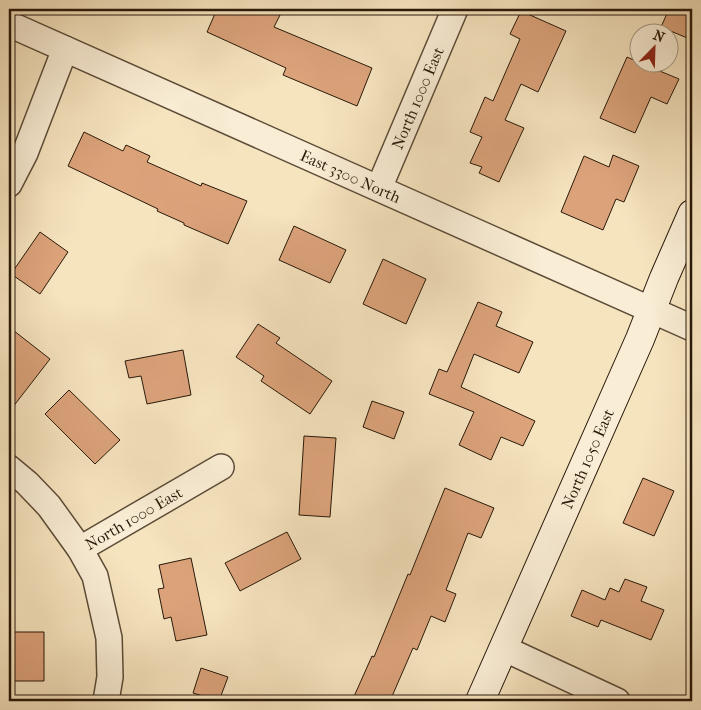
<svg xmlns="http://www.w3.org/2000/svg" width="701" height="710" viewBox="0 0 701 710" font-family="'IM FELL French Canon',serif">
  <rect width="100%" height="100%" fill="#f6e4bf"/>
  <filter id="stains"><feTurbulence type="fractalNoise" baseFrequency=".004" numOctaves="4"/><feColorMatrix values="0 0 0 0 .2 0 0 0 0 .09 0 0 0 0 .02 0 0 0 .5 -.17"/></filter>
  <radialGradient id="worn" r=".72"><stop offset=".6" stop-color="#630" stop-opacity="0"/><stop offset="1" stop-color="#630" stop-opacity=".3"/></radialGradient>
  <path fill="#dca37b" stroke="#28190a" d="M 217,9 L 265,9 L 280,15 L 274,27 L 372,68 L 357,106 L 283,75 L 286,68 L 207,32 Z
    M 669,9 L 692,9 L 692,40 L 661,27 Z
    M 521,11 L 566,31 L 538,92 L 521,84 L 505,120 L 524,128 L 499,182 L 479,173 L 482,167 L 470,163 L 482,137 L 470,132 L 485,97 L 493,101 L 520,39 L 510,34 Z
    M 627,57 L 638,62 L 679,79 L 667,104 L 651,97 L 635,133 L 600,118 Z
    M 84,132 L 123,151 L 126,145 L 150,156 L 147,162 L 201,186 L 202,183 L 247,201 L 228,244 L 184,225 L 184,223 L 157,211 L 158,209 L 68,166 Z
    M 613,155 L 639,166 L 624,202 L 616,199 L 603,230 L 561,212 L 584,156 L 609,167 Z
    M 294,226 L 346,250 L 330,283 L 279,260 Z
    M 40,232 L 68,252 L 40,294 L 11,274 Z
    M 383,259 L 426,279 L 406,324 L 363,304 Z
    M 478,302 L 502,312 L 496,326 L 533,342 L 519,373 L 474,354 L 461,387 L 535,421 L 523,446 L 501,437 L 491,460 L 459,445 L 474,412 L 429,394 L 439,369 L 447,372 Z
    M 258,324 L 280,338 L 276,343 L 332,381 L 310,414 L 261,381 L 264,376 L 236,357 Z
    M 9,327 L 50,359 L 9,412 Z
    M 183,350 L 191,395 L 147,404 L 141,376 L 129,378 L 125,361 Z
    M 69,390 L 120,440 L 95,464 L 45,414 Z
    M 372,401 L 404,412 L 394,439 L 363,427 Z
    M 304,436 L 336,438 L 330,517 L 299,515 Z
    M 643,478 L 674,491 L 654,536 L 623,523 Z
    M 445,488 L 494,508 L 481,538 L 468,533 L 446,590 L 456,594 L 445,622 L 431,616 L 417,650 L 413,648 L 390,701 L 352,701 L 372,656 L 374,657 L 408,574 L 410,575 Z
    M 287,532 L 301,559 L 240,591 L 225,563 Z
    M 191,558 L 207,635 L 176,641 L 171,617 L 164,619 L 158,589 L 164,588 L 159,565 Z
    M 625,579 L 647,587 L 641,601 L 664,610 L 651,640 L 601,620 L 598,627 L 571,616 L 582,590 L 605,600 L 610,588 L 619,592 Z
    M 11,632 L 44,632 L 44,681 L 11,681 Z
    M 201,668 L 228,677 L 219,701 L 193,693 Z"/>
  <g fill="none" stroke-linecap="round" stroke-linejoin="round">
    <defs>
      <g id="street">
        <path id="s1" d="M 9,24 L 692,328"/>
        <path d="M 9,184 L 25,153 L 65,49"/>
        <path id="s2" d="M 379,188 L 455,9"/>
        <path d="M 9,468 L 27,483 L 49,506 L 80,549 L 95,576 L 109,638 L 110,677 L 106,701"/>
        <path id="s3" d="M 80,549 L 221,467"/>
        <path d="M 503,648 L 617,701"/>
      </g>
      <g id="secondary">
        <path id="s4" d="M 480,701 L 640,339 L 664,278 L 692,214"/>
      </g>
    </defs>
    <use href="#street" stroke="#5c4c37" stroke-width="28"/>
    <use href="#secondary" stroke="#28190a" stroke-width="30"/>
    <use href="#street" stroke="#f9edd5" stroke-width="25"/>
    <use href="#secondary" stroke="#f9edd5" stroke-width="28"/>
  </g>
  <g text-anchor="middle" stroke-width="5" stroke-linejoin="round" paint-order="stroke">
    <g font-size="16" fill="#28190a" stroke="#f9edd5">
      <text dy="6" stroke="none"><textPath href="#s2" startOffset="98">North 1000 East</textPath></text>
      <text dy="6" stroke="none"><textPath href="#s1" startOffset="374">East 3300 North</textPath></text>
      <text dy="6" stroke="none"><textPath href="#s4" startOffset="265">North 1050 East</textPath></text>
      <text dy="6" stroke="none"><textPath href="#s3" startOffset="62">North 1000 East</textPath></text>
    </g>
  </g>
  <rect width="701" height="710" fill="none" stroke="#f6e4bf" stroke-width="30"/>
  <rect x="10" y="10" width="681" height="690" fill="none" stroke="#28190a" stroke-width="2.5"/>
  <rect x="15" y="15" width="671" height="680" fill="none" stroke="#28190a"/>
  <g transform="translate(654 48) rotate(23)"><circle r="24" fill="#f9edd5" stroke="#a59884"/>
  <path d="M0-4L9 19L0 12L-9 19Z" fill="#8f2418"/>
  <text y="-8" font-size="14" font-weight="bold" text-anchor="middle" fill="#28190a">N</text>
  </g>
  <rect width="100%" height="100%" filter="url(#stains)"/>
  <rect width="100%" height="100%" fill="url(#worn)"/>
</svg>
